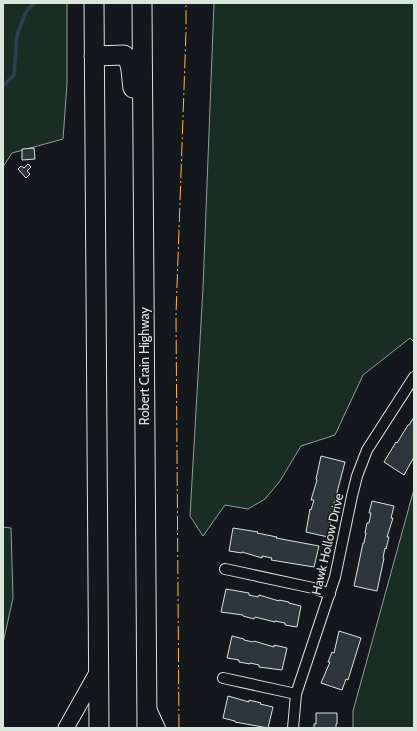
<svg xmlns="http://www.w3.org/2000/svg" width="417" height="731" viewBox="0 0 417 731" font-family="Cabin,sans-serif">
  <rect width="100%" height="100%" fill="#14181c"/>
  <path fill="#1a2d24" stroke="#939e99" d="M 3,3 L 67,3 L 67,84 L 63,139 L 12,153 L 3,167 Z
    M 214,3 L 414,3 L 414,342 L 410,338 L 363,375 L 335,435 L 301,446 L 280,481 L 265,499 L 248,509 L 225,505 L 203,536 L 190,516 L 203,288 Z
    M 414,489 L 414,728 L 353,728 L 353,711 Z
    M 3,527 L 11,528 L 13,598 L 3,643 Z"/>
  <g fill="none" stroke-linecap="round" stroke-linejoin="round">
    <path stroke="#2f3f4d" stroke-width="3.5" d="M 3,86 L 14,75 L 17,35 L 26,12 L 34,3"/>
  </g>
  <path fill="#2c363c" stroke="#d8e6dc" d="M 34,148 L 35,159 L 22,160 L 22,149 Z
    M 28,164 L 31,167 L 27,171 L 30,174 L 26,178 L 18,169 L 21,166 L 24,168 Z
    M 414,417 L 414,457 L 404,475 L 384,462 L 396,442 L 397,443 L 408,425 L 409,425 Z
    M 321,456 L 345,462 L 334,504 L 335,504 L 332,515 L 331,515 L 328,537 L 306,532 L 310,509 L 311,510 L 314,500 L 311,500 L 317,480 L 316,479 Z
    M 372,501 L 394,506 L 391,518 L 393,518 L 387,537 L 389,537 L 386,549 L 385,548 L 383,558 L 384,558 L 377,591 L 354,586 L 363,543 L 364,543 L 366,533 L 365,533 L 367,523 L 369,523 L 371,513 L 369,513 Z
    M 233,528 L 258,532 L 257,533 L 277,537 L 276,538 L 319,546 L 314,567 L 271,560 L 272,558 L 262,556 L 262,558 L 242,552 L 242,553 L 229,551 Z
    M 226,589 L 249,593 L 249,595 L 258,597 L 259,595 L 279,601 L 279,600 L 289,602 L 289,603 L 301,606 L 297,627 L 285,625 L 285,623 L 275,621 L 275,622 L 255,617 L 254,619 L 243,616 L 243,615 L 221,612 Z
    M 339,631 L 361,638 L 348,680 L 346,679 L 342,690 L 321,683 L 330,662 L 328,662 L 332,652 L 334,653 Z
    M 232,636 L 244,639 L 244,640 L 253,642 L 254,641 L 274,647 L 274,645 L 287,648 L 282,670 L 259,667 L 259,665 L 250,663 L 250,664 L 239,662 L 239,660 L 227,658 Z
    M 228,696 L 249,702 L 249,700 L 261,703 L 260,704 L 273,707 L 268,728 L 235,722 L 235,721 L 223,718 Z
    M 316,713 L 337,713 L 337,724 L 336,724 L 336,728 L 314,728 L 314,724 L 316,724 Z"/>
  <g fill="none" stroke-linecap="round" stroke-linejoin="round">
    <defs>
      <path id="street" d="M 225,569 L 313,588 L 330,594
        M 223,678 L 296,694
        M 151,708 L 160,728
        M 293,728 L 296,694 L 335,577 L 352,496 L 357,476 L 367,450 L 414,377"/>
      <path id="secondary" d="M 66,728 L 98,671"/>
      <path id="highway" d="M 94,3 L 99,728
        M 142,3 L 147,728
        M 94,56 L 124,55 C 133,61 131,79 133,88"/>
    </defs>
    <use href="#street" stroke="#d8e6dc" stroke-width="12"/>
    <use href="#secondary" stroke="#d8e6dc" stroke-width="17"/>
    <use href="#highway" stroke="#d8e6dc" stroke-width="21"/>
    <use href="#street" stroke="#14181c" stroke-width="10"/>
    <use href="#secondary" stroke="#14181c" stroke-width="15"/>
    <use href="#highway" stroke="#14181c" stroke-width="19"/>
    <path stroke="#ffb74d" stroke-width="1" stroke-dasharray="14 3 2 3" stroke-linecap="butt" d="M 179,728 L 176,315 L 186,32 L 186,3"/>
  </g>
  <g text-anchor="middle" stroke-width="3" stroke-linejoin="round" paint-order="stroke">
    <g font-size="13" fill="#d8e6dc" stroke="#14181c">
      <text transform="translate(144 366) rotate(-90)" y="5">Robert Crain Highway</text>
      <text transform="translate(327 544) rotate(-77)" y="5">Hawk Hollow Drive</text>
    </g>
  </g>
  <rect width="417" height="731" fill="none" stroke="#d8e6dc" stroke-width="8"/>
</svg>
